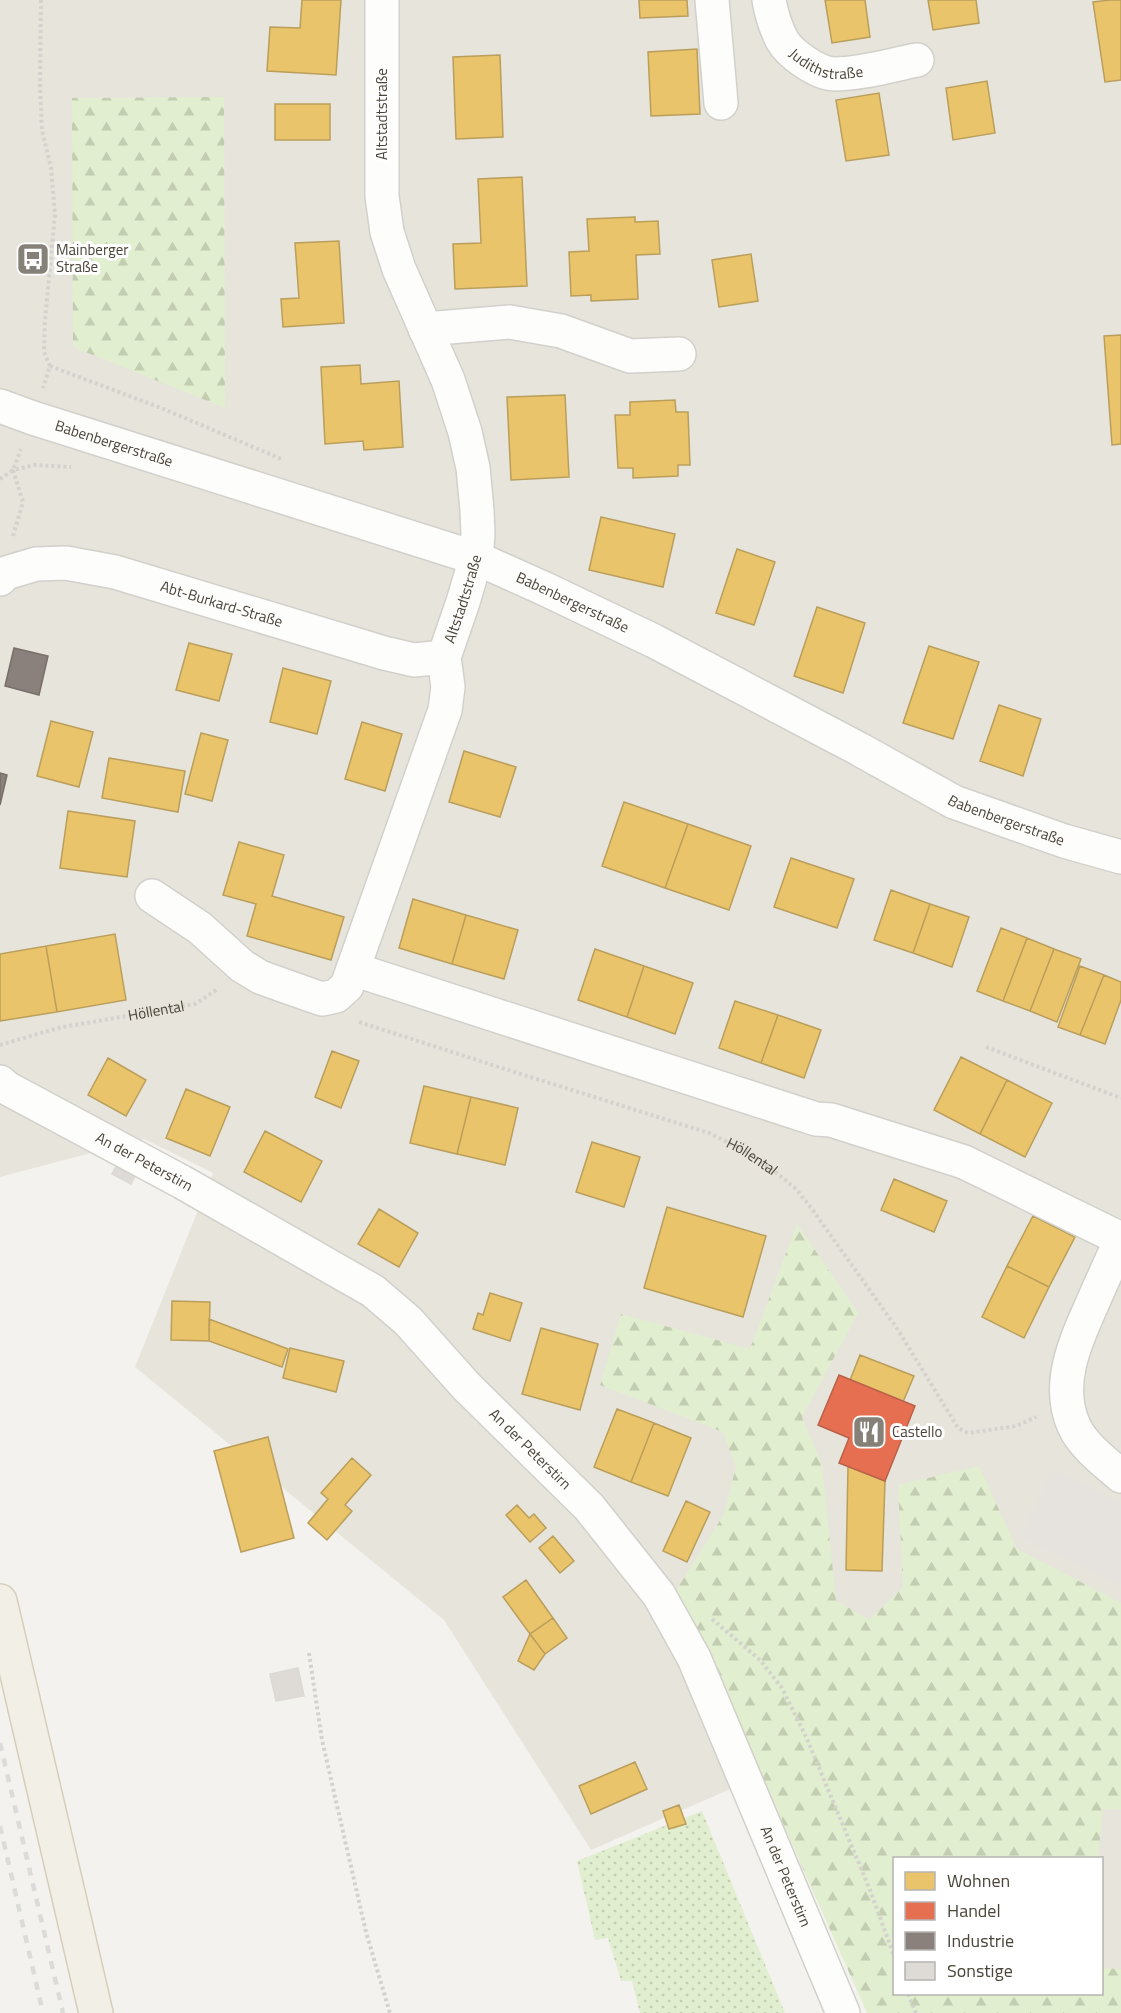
<svg xmlns="http://www.w3.org/2000/svg" width="1121" height="2013" viewBox="0 0 1121 2013" font-family="'Titillium Web',sans-serif">
  <defs>
    <pattern id="grass-dots" width="8" height="8" patternUnits="userSpaceOnUse" patternTransform="scale(1.5)"><rect width="8" height="8" fill="#e1eecf"/><path d="M2 2h.1M6 6h.1" fill="none" stroke="#c3cdb2" stroke-width="1.8" stroke-linecap="round"/></pattern>
    <pattern id="forest-firs" width="22" height="20" patternUnits="userSpaceOnUse" patternTransform="scale(1.5)"><rect width="22" height="20" fill="#e1eecf"/><path d="M5 1l3.5 6h-7zM16 11l3.5 6h-7z" fill="#c3cdb2"/></pattern>
  </defs>
  <rect width="100%" height="100%" fill="#f4f2ee"/>
  <path fill="#e7e4dc" fill-rule="evenodd" d="M 0,0 L 1121,0 L 1121,2013 L 870,2013 L 767,1773 L 591,1850 L 444,1620 L 135,1367 L 213,1173 L 144,1139 L 0,1177 ZM 894,1858 L 1102,1858 L 1102,1994 L 894,1994 Z"/>
  <path fill="url(#grass-dots)" d="M 702,1811 L 785,2013 L 640,2013 L 632,1981 L 621,1981 L 608,1938 L 595,1940 L 577,1861 Z"/>
  <path fill="url(#forest-firs)" d="M 224,97 L 225,408 L 73,347 L 72,98 Z
    M 797,1224 L 858,1313 L 802,1417 L 822,1465 L 836,1600 L 869,1620 L 903,1587 L 898,1485 L 979,1466 L 1017,1549 L 1121,1603 L 1121,1810 L 1103,1809 L 1098,1858 L 894,1858 L 894,1994 L 1102,1994 L 1102,1968 L 1121,1969 L 1121,2013 L 867,2013 L 741,1729 L 672,1597 L 724,1514 L 736,1467 L 723,1432 L 600,1385 L 621,1314 L 750,1349 Z"/>
  <path fill="#e6e3df" d="M 1052,1469 L 1090,1486 L 1121,1505 L 1121,1585 L 1021,1539 Z"/>
  <path fill="#e9c46a" stroke="#ba9e5b" stroke-width="1.5" d="M 302,0 L 341,0 L 336,75 L 267,71 L 270,27 L 300,28 Z
    M 639,0 L 687,0 L 688,16 L 640,18 Z
    M 825,0 L 865,0 L 870,37 L 832,43 Z
    M 928,0 L 976,0 L 979,23 L 933,30 Z
    M 1110,0 L 1121,0 L 1121,80 L 1105,82 L 1093,2 Z
    M 697,49 L 700,114 L 651,116 L 648,52 Z
    M 500,55 L 503,137 L 456,139 L 453,57 Z
    M 987,81 L 995,133 L 953,140 L 946,88 Z
    M 879,93 L 889,155 L 846,161 L 836,100 Z
    M 275,104 L 330,104 L 330,140 L 275,140 Z
    M 522,177 L 527,286 L 455,289 L 453,244 L 481,243 L 478,179 Z
    M 635,217 L 635,222 L 658,221 L 660,254 L 636,255 L 638,299 L 591,301 L 591,295 L 571,296 L 569,252 L 589,251 L 587,219 Z
    M 339,241 L 344,323 L 283,327 L 281,299 L 299,298 L 295,243 Z
    M 751,254 L 758,301 L 719,307 L 712,260 Z
    M 1121,335 L 1121,444 L 1112,445 L 1104,336 Z
    M 360,365 L 361,384 L 399,381 L 403,447 L 364,450 L 363,441 L 325,444 L 321,367 Z
    M 565,395 L 569,477 L 511,480 L 507,397 Z
    M 675,400 L 676,412 L 688,412 L 690,465 L 678,465 L 678,476 L 633,478 L 633,468 L 618,468 L 615,415 L 630,415 L 630,402 Z
    M 601,517 L 675,534 L 663,587 L 589,570 Z
    M 737,549 L 775,562 L 754,625 L 716,613 Z
    M 817,607 L 865,623 L 843,693 L 794,676 Z
    M 189,643 L 232,654 L 219,701 L 176,690 Z
    M 929,646 L 979,662 L 953,739 L 903,723 Z
    M 283,668 L 331,681 L 317,734 L 270,722 Z
    M 999,705 L 1041,719 L 1023,776 L 980,761 Z
    M 51,721 L 93,732 L 79,787 L 37,776 Z
    M 362,722 L 402,734 L 385,791 L 345,779 Z
    M 201,733 L 228,740 L 212,801 L 185,794 Z
    M 464,751 L 516,767 L 500,817 L 449,802 Z
    M 109,758 L 185,771 L 178,812 L 102,798 Z
    M 624,802 L 688,824 L 665,888 L 602,866 Z
    M 68,811 L 135,821 L 127,877 L 60,868 Z
    M 688,824 L 751,846 L 729,910 L 665,888 Z
    M 239,842 L 284,855 L 272,896 L 344,917 L 331,960 L 247,936 L 256,904 L 223,895 Z
    M 791,858 L 854,879 L 837,928 L 774,907 Z
    M 891,890 L 930,904 L 913,953 L 874,940 Z
    M 413,899 L 466,915 L 452,964 L 399,948 Z
    M 930,904 L 969,917 L 952,967 L 913,953 Z
    M 466,915 L 518,930 L 504,979 L 452,964 Z
    M 1001,928 L 1027,938 L 1003,1001 L 977,991 Z
    M 115,934 L 126,1000 L 57,1012 L 46,946 Z
    M 1027,938 L 1054,949 L 1030,1011 L 1003,1001 Z
    M 46,946 L 57,1012 L 0,1021 L 0,954 Z
    M 595,949 L 644,966 L 627,1017 L 578,1000 Z
    M 1054,949 L 1081,959 L 1057,1022 L 1030,1011 Z
    M 644,966 L 693,983 L 675,1034 L 627,1017 Z
    M 1080,966 L 1104,975 L 1080,1035 L 1058,1027 Z
    M 1104,975 L 1121,982 L 1121,1000 L 1105,1044 L 1080,1035 Z
    M 735,1001 L 778,1015 L 761,1063 L 719,1048 Z
    M 778,1015 L 821,1030 L 804,1078 L 761,1063 Z
    M 332,1051 L 359,1061 L 341,1108 L 315,1097 Z
    M 961,1057 L 1007,1080 L 980,1134 L 934,1110 Z
    M 108,1058 L 146,1080 L 126,1116 L 88,1095 Z
    M 1007,1080 L 1052,1103 L 1025,1157 L 980,1134 Z
    M 424,1086 L 471,1097 L 457,1154 L 410,1143 Z
    M 186,1089 L 230,1107 L 210,1156 L 166,1138 Z
    M 471,1097 L 518,1108 L 505,1165 L 457,1154 Z
    M 265,1131 L 322,1161 L 301,1202 L 244,1172 Z
    M 592,1142 L 640,1157 L 624,1207 L 576,1192 Z
    M 894,1179 L 947,1201 L 934,1232 L 881,1210 Z
    M 667,1207 L 766,1236 L 743,1317 L 644,1288 Z
    M 379,1209 L 418,1233 L 399,1267 L 358,1244 Z
    M 1033,1216 L 1075,1237 L 1049,1287 L 1007,1266 Z
    M 1007,1266 L 1049,1287 L 1024,1338 L 982,1317 Z
    M 490,1293 L 522,1303 L 510,1341 L 473,1329 L 478,1313 L 483,1315 Z
    M 172,1301 L 210,1302 L 209,1341 L 171,1340 Z
    M 209,1319 L 288,1349 L 282,1367 L 209,1341 Z
    M 541,1328 L 598,1344 L 580,1410 L 522,1394 Z
    M 290,1348 L 344,1361 L 336,1392 L 283,1378 Z
    M 860,1355 L 914,1376 L 903,1402 L 850,1380 Z
    M 617,1409 L 654,1423 L 631,1482 L 594,1467 Z
    M 654,1423 L 691,1438 L 668,1496 L 631,1482 Z
    M 268,1437 L 294,1538 L 241,1552 L 214,1451 Z
    M 352,1458 L 371,1475 L 345,1505 L 352,1511 L 327,1540 L 308,1523 L 328,1499 L 321,1493 Z
    M 848,1466 L 885,1481 L 882,1571 L 846,1570 Z
    M 686,1501 L 710,1512 L 687,1562 L 663,1551 Z
    M 517,1505 L 529,1518 L 534,1514 L 546,1528 L 530,1542 L 506,1515 Z
    M 553,1536 L 574,1561 L 560,1573 L 539,1548 Z
    M 526,1580 L 553,1618 L 530,1634 L 503,1597 Z
    M 553,1618 L 567,1638 L 545,1654 L 530,1634 Z
    M 530,1634 L 545,1654 L 534,1670 L 518,1661 Z
    M 635,1762 L 647,1789 L 591,1814 L 579,1786 Z
    M 679,1805 L 686,1824 L 669,1829 L 663,1811 Z"/>
  <path fill="#e76f51" stroke="#b8624a" stroke-width="1.5" d="M 839,1375 L 915,1406 L 885,1481 L 839,1463 L 849,1438 L 818,1425 Z"/>
  <path fill="#8a817c" stroke="#776f68" stroke-width="1.5" d="M 14,648 L 48,656 L 39,695 L 5,686 Z
    M 0,773 L 7,775 L 0,805 Z"/>
  <path fill="#dedbd6" stroke="#dcd9d4" stroke-width="1.5" d="M 121,1157 L 140,1167 L 131,1184 L 112,1174 Z
    M 298,1668 L 304,1696 L 276,1701 L 270,1674 Z"/>
  <g fill="none" stroke-linecap="round" stroke-linejoin="round">
    <defs>
      <g id="minor">
        <path d="M 712,0 L 721,103"/>
        <path id="s3" d="M 769,0 C 771,12 776,28 782,40 C 790,54 818,74 835,74 C 862,74 891,65 917,60"/>
        <path d="M 425,329 L 510,322 L 561,331 L 630,356 L 679,354"/>
        <path id="s4" d="M 0,406 L 33,418 L 476,558 L 543,588 L 654,641 L 859,749 L 954,802 L 1064,841 L 1121,857"/>
        <path id="s5" d="M 0,579 L 6,573 L 36,564 L 66,563 L 115,572 L 384,653 L 414,660 L 444,657"/>
        <path id="s6" d="M 152,896 L 200,928 L 242,966 L 260,977 L 282,985 L 322,999 L 336,996 L 347,986 L 353,969 L 445,710 L 448,687 L 444,657 L 463,602 L 476,558 L 478,534 L 477,510 L 473,468 L 465,432 L 448,380 L 399,269 L 387,232 L 382,196 L 382,0"/>
        <path d="M 353,969 L 816,1119 L 831,1120 L 964,1162 L 1121,1239"/>
        <path id="s7" d="M 0,1082 L 7,1088 L 182,1182 L 373,1291 L 408,1321 L 466,1386 L 589,1507 L 659,1595 L 694,1658 L 843,2013"/>
        <path d="M 1121,1239 C 1112,1260 1102,1281 1093,1302 C 1076,1340 1055,1384 1074,1426 C 1083,1446 1105,1462 1121,1476"/>
      </g>
      <path id="major" d="M 0,1601 L 96,2013"/>
    </defs>
    <use href="#minor" stroke="#d2d0cb" stroke-width="36"/>
    <use href="#major" stroke="#d6cebb" stroke-width="36"/>
    <g stroke="#d3d2cc" stroke-width="4" stroke-dasharray="3 3" stroke-linecap="butt">
      <path d="M 41,0 L 40,88 L 42,130 L 51,168 L 55,214 L 45,320 L 44,352 L 50,366 L 43,388"/>
      <path d="M 33,259 L 50,262"/>
      <path d="M 50,366 L 161,408 L 284,460"/>
      <path d="M 0,479 L 13,470 L 21,449"/>
      <path d="M 13,536 L 23,502 L 13,470 L 35,465 L 71,467"/>
      <path id="s1" d="M 359,1022 L 505,1069 L 709,1133 L 742,1149 L 773,1170 L 796,1189 L 812,1209 L 898,1330 L 958,1428 L 968,1433 L 1016,1426 L 1036,1417"/>
      <path id="s2" d="M 0,1045 L 58,1028 L 195,1004 L 218,989"/>
      <path d="M 986,1047 L 1121,1098"/>
      <path d="M 712,1619 L 760,1660 L 782,1688 L 807,1739 L 870,1890 L 894,1956"/>
      <path d="M 309,1653 L 322,1740 L 366,1932 L 390,2013"/>
      <path d="M 908,1994 L 916,2013"/>
    </g>
    <use href="#minor" stroke="#fdfdfc" stroke-width="33"/>
    <use href="#major" stroke="#f2efe6" stroke-width="33"/>
    <path stroke="#dbdbda" stroke-width="4.5" stroke-dasharray="8 8" stroke-linecap="butt" d="M 0,1743 L 63,2013
      M 0,1826 L 43,2013"/>
  </g>
  <defs>
    <symbol id="bus-square" viewBox="-11 -11 22 22"><rect x="-9" y="-9" width="18" height="18" rx="4" fill="#868178" stroke="#fff"/><path d="M-5-6H5V4H4V6H2V4H-2V6H-4V4H-5ZM-3.5-4V0h7V-4ZM-3.5 1.2v1.5H-2V1.2ZM2 1.2v1.5H3.5V1.2Z" fill="#fff"/></symbol>
    <symbol id="restaurant-square" viewBox="-11 -11 22 22"><rect x="-9" y="-9" width="18" height="18" rx="4" fill="#868178" stroke="#fff"/><path d="M-5-6h1v4h1v-4h1v4h1v-4h1v5L-1.5 .5V6h-2V.5L-5-1ZM5-6V6H3V1.5H1.5Q1.5-4 5-6Z" fill="#fff"/></symbol>
  </defs>
  <g fill-rule="evenodd">
    <use href="#bus-square" x="14" y="240" width="38" height="38"/>
    <use href="#restaurant-square" x="850" y="1413" width="38" height="38"/>
  </g>
  <g text-anchor="middle" stroke-width="6" stroke-linejoin="round" paint-order="stroke">
    <g font-size="15" fill="#4b4439" stroke="#fff">
      <text dy="5" stroke="none"><textPath href="#s3" startOffset="96">Judithstraße</textPath></text>
      <text transform="translate(382 114) rotate(-90)" y="5">Altstadtstraße</text>
      <text dy="5" stroke="none"><textPath href="#s4" startOffset="120">Babenbergerstraße</textPath></text>
      <text dy="5" stroke="none"><textPath href="#s6" startOffset="638">Altstadtstraße</textPath></text>
      <text dy="5" stroke="none"><textPath href="#s4" startOffset="606">Babenbergerstraße</textPath></text>
      <text dy="5" stroke="none"><textPath href="#s5" startOffset="231">Abt-Burkard-Straße</textPath></text>
      <text dy="5" stroke="none"><textPath href="#s4" startOffset="1092">Babenbergerstraße</textPath></text>
      <text dy="5" stroke="none"><textPath href="#s2" startOffset="160">Höllental</textPath></text>
      <text dy="5" stroke="none"><textPath href="#s1" startOffset="416">Höllental</textPath></text>
      <text dy="5" stroke="none"><textPath href="#s7" startOffset="165">An der Peterstirn</textPath></text>
      <text dy="5" stroke="none"><textPath href="#s7" startOffset="651">An der Peterstirn</textPath></text>
      <text dy="5" stroke="none"><textPath href="#s7" startOffset="1155">An der Peterstirn</textPath></text>
    </g>
    <g font-size="15" fill="#4b4439" stroke="#fff" text-anchor="start">
      <text x="56" y="255">Mainberger<tspan x="56" dy="17">Straße</tspan></text>
      <text x="892" y="1437">Castello</text>
    </g>
  </g>
  <rect x="893" y="1857" width="210" height="138" fill="#ffffff" stroke="#b7b4b0" stroke-width="1.5"/>
  <rect x="905" y="1872" width="30" height="18" fill="#e9c46a" stroke="#b7b4b0" stroke-width="1.5"/>
  <text x="947" y="1887" font-size="18" fill="#4b4439">Wohnen</text>
  <rect x="905" y="1902" width="30" height="18" fill="#e76f51" stroke="#b7b4b0" stroke-width="1.5"/>
  <text x="947" y="1917" font-size="18" fill="#4b4439">Handel</text>
  <rect x="905" y="1932" width="30" height="18" fill="#8a817c" stroke="#b7b4b0" stroke-width="1.5"/>
  <text x="947" y="1947" font-size="18" fill="#4b4439">Industrie</text>
  <rect x="905" y="1962" width="30" height="18" fill="#dedbd6" stroke="#b7b4b0" stroke-width="1.5"/>
  <text x="947" y="1977" font-size="18" fill="#4b4439">Sonstige</text>
</svg>
